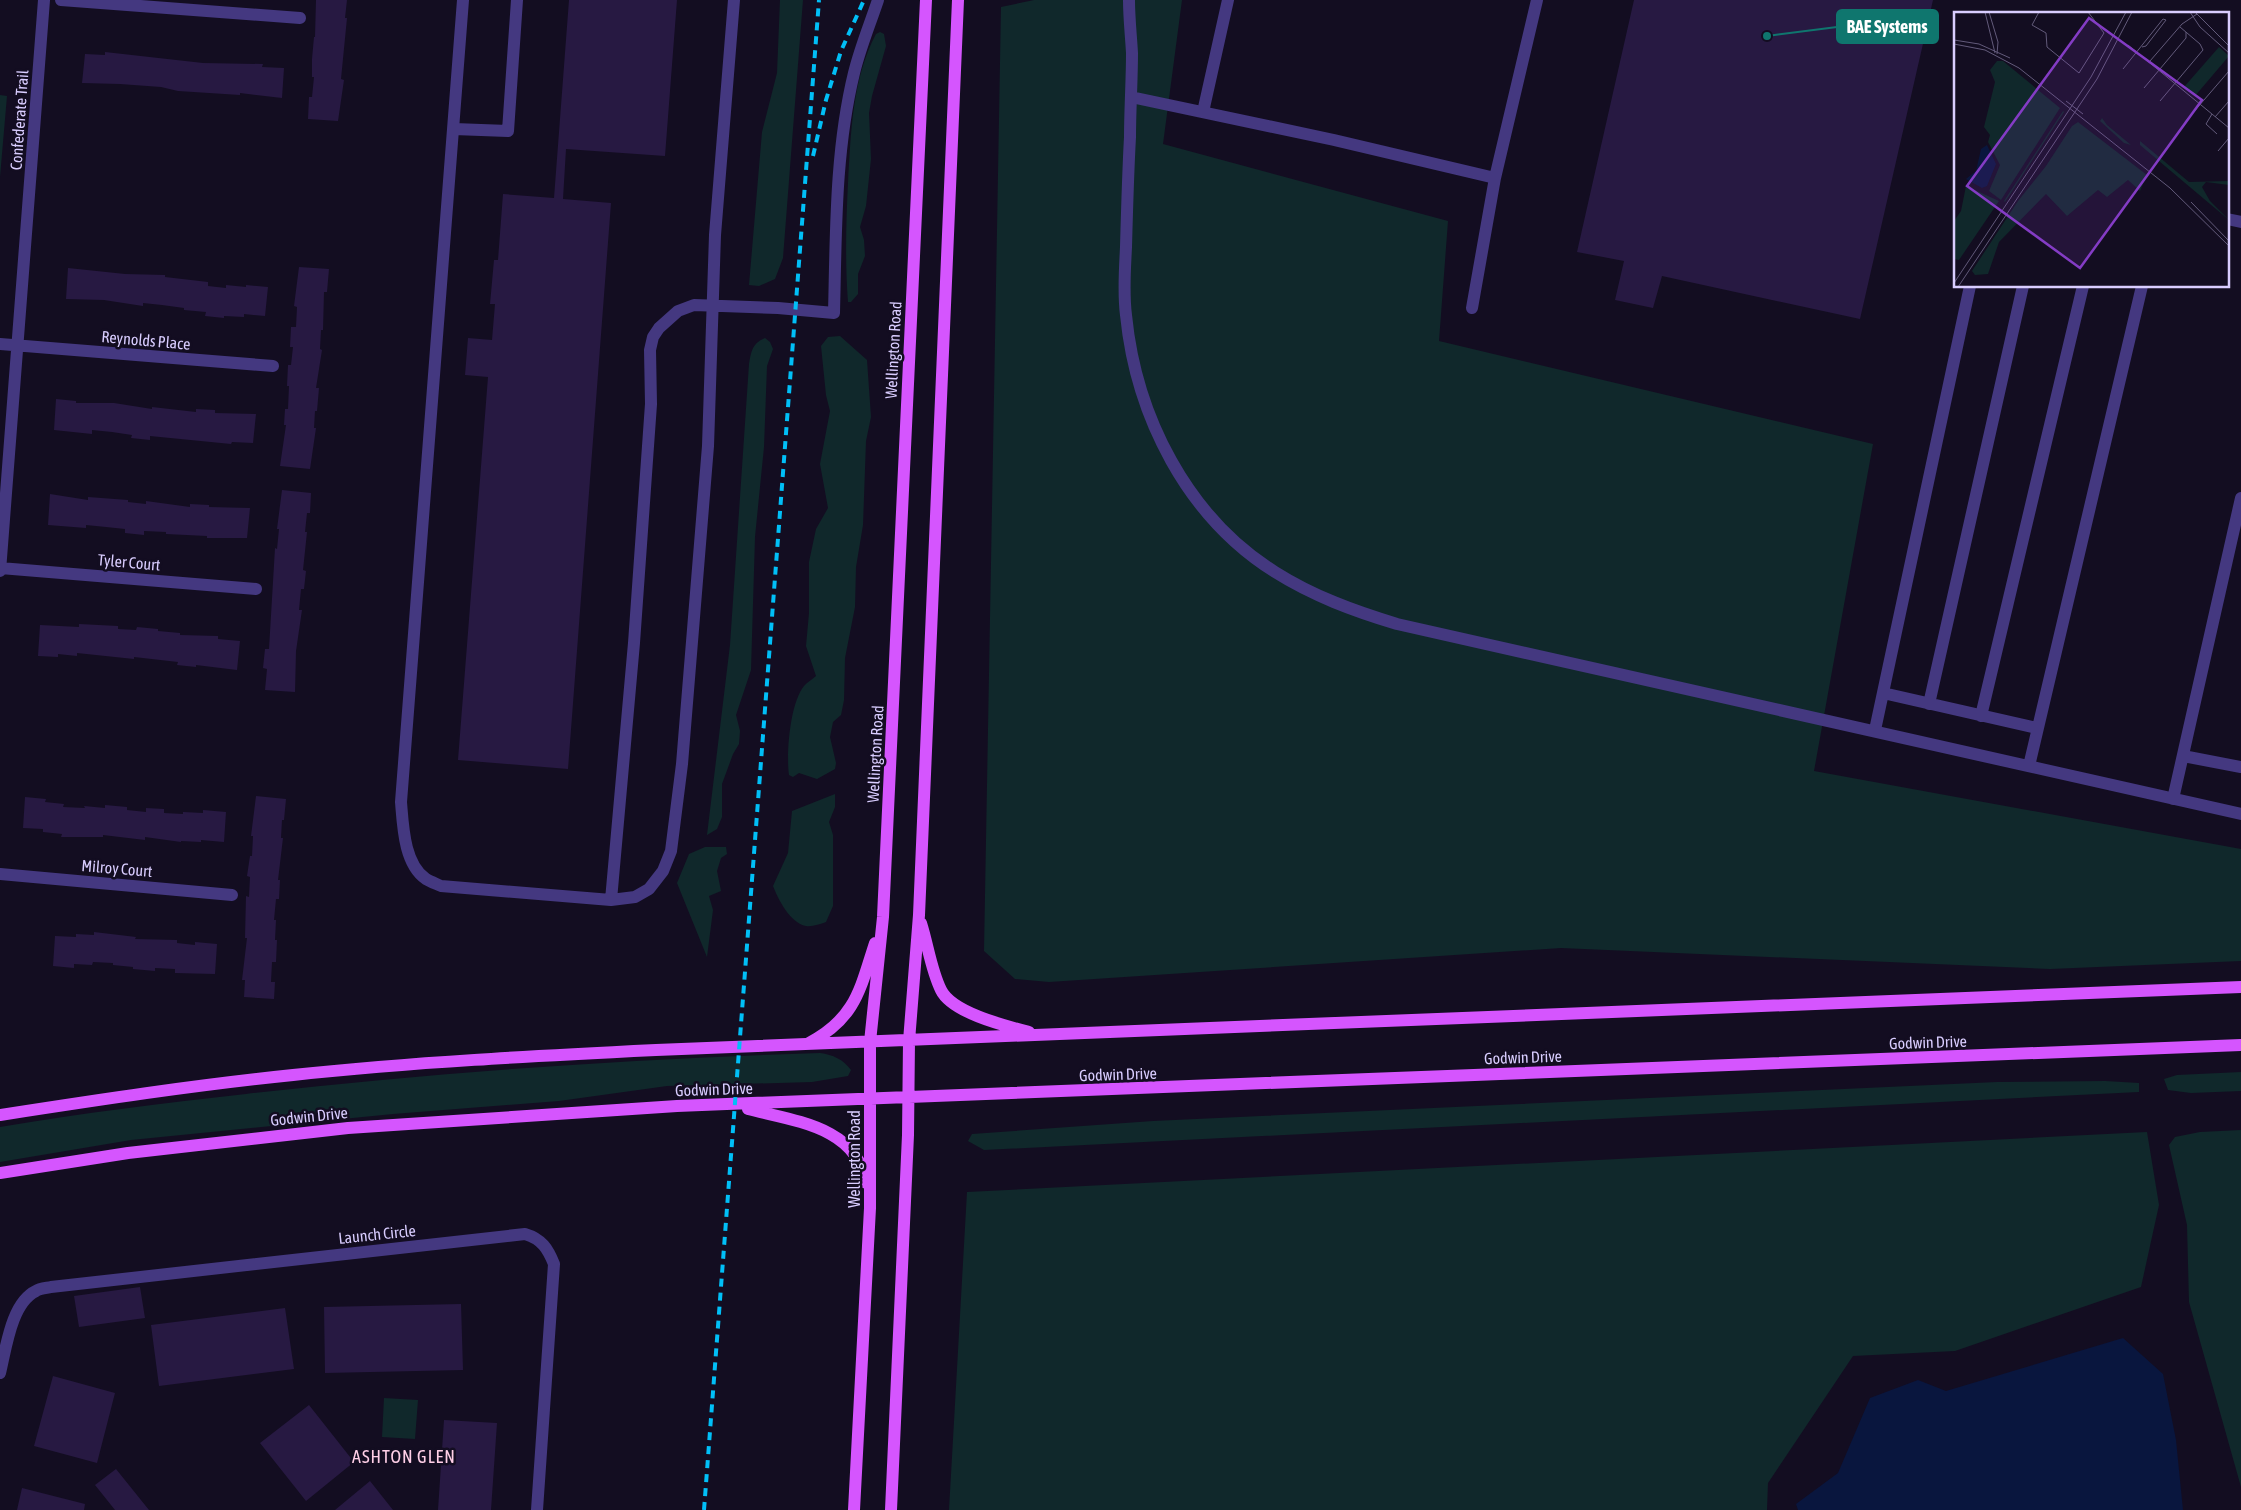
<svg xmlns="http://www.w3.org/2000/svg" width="2241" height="1510" viewBox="0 0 2241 1510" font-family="'Asap Condensed',sans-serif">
  <rect width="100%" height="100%" fill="#130d21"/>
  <path fill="#10282b" d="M 780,0 L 803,0 L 783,258 L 775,279 L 759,286 L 749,285 L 762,132 L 777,73 Z
    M 1034,0 L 1182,0 L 1163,144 L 1448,221 L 1439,341 L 1873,444 L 1814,771 L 2241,849 L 2241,961 L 2050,969 L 1561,948 L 1049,982 L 1015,979 L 984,951 L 1001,7 Z
    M 880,32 L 884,34 L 886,46 L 872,96 L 869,113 L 871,159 L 866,206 L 860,227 L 864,240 L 865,256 L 858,274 L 858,294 L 851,302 L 848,302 C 845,262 846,223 848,183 C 851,133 852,79 876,34 Z
    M 0,95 L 7,96 L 0,177 Z
    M 840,336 L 867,360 L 871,417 L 866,441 L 863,525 L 856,567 L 855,607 L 845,658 L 844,700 L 841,715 L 833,722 L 830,737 L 836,763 L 835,769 L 817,779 L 799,773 L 793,777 L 789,775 C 786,754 790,703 804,686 C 807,682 813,679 816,676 L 806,646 L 809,613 L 809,562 L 816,529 L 828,508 L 820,464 L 830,411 L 826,395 L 821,346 L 828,337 Z
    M 765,338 L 770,342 L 773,349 L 767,366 L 764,447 L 755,537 L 751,670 L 736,715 L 740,731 L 739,744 L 733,754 L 722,784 L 722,817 L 717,829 L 707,835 L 730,645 L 749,364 C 751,352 752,343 765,338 Z
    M 835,794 L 835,807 L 829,822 L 833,835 L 833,906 L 826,922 C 820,924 812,927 806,926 C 790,923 778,899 773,886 L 788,853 L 792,811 Z
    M 705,847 L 726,847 L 727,854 L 721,858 L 717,871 L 721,891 L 709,896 L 713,910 L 707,957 L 677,883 L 689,854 Z
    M 820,1053 C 833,1055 843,1059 851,1070 L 848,1076 L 812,1082 L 667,1086 L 559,1101 L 393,1114 L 131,1140 L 0,1162 L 0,1127 C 82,1113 164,1103 246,1094 C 437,1072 628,1059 820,1053 Z
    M 2241,1072 L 2241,1091 L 2191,1093 L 2168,1090 L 2164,1079 L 2177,1075 Z
    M 2105,1081 L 2139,1083 L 2139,1092 L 984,1150 L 968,1141 L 972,1134 L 1153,1121 L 1997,1082 Z
    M 2241,1130 L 2241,1487 L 2189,1302 L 2187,1225 L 2169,1145 L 2175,1137 L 2200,1132 Z
    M 2147,1132 L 2159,1205 L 2141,1287 L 1955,1351 L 1853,1356 L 1768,1483 L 1767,1510 L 949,1510 L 967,1192 Z
    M 384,1398 L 418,1400 L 415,1439 L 382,1437 Z"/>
  <path fill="#09163e" d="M 2123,1338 L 2163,1374 L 2176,1440 L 2183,1510 L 1798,1510 L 1796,1504 L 1838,1473 L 1870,1398 L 1918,1380 L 1946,1391 Z"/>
  <path fill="#271942" d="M 316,0 L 347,0 L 345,18 L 347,18 L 341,79 L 344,80 L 338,121 L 308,119 L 309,97 L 312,97 L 314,77 L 312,77 L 312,59 L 314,37 L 315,37 Z
    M 569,0 L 677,0 L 665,156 L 566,149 L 563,199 L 611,203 L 568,769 L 458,760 L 488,377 L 465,375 L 468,338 L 492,340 L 495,304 L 490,304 L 494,260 L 498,260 L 503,194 L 554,198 Z
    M 1634,0 L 1933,0 L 1860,319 L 1662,276 L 1653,308 L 1615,300 L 1624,261 L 1577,252 Z
    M 105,52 L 203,63 L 263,64 L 262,67 L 284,68 L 282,98 L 240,93 L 240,95 L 178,91 L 161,87 L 120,84 L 82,83 L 85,54 L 105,55 Z
    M 299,267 L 329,269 L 327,292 L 324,292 L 323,330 L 321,330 L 320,349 L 322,350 L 316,388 L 319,388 L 317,411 L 315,411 L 314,428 L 316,428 L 310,469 L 280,466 L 286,425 L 284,425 L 285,409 L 288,409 L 289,386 L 287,386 L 288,365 L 291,365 L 293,347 L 290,347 L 291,327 L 296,327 L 297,307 L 294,306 Z
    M 68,268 L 125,274 L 165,275 L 165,277 L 208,282 L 208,286 L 226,288 L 226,285 L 246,287 L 246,285 L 268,287 L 265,316 L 244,314 L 244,317 L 224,316 L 224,318 L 205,316 L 206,312 L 184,310 L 184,308 L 162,305 L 143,303 L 143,306 L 104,300 L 66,299 Z
    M 56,399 L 76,401 L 76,403 L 114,403 L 152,409 L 152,407 L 196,412 L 196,409 L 215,410 L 215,413 L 256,414 L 253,443 L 232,442 L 231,444 L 150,436 L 150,440 L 131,438 L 132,435 L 112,432 L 92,430 L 92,434 L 54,430 Z
    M 282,490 L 311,493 L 310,513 L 307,513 L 305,532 L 307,532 L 303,570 L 306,571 L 304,589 L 301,589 L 299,610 L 302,610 L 296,651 L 295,692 L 265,690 L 267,669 L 263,668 L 265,649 L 269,649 L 275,548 L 277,549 L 279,529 L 277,529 Z
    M 50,494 L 88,500 L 88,497 L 128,500 L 128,502 L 146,504 L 146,501 L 190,507 L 190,504 L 209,505 L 209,507 L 250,508 L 247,538 L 207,538 L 207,536 L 166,534 L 166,532 L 144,531 L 144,535 L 125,533 L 125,529 L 106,527 L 86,525 L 86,528 L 48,525 Z
    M 79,624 L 118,626 L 118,629 L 136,630 L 137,627 L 158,629 L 158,631 L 180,633 L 180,635 L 218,636 L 218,639 L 240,641 L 237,670 L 196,665 L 196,667 L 177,665 L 178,662 L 134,657 L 134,659 L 77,653 L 77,656 L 58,654 L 58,657 L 38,656 L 40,625 L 79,627 Z
    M 256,796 L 286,799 L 284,820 L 282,820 L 281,838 L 283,838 L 278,880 L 280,880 L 279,899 L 276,899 L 274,920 L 276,920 L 275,940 L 277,940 L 276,962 L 272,962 L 271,982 L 275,982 L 274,999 L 244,997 L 245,980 L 242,980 L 247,938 L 245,938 L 246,896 L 249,897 L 250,877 L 247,876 L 250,856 L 252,856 L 253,836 L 251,836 Z
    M 25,797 L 46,799 L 45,802 L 64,804 L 63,807 L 85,808 L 84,806 L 105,808 L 105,805 L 127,807 L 127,810 L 146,812 L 146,808 L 164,809 L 164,813 L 183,814 L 183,812 L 203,813 L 203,810 L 226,812 L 224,842 L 201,840 L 201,842 L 181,841 L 181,842 L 145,837 L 145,840 L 103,835 L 103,837 L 61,837 L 62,834 L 43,832 L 43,829 L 23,828 Z
    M 94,932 L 136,937 L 135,939 L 177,940 L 177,943 L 195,945 L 195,942 L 217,944 L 215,974 L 175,973 L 175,969 L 155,968 L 155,971 L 133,969 L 133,967 L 113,965 L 113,963 L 93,962 L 92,965 L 74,964 L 74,968 L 53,966 L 55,936 L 76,937 L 76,934 L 94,935 Z
    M 140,1287 L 145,1318 L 79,1327 L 74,1296 Z
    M 461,1304 L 463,1370 L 325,1373 L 324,1307 Z
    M 285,1308 L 294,1369 L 159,1386 L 151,1325 Z
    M 53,1376 L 115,1393 L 97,1463 L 34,1446 Z
    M 309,1405 L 354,1462 L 306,1501 L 260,1443 Z
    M 444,1420 L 497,1423 L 491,1510 L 438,1510 Z
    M 116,1469 L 149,1510 L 115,1510 L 95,1485 Z
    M 370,1481 L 393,1510 L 335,1510 Z
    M 22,1488 L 85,1504 L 84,1510 L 17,1510 Z"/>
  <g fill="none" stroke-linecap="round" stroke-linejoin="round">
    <path stroke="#443880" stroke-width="12" d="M 61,0 L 300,18
      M 463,0 L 401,802 C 403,826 404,864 426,879 C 431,882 437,884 441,886 L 611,900 L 635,897 L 649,889 L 663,871 L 671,851 L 682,764 L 708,446 L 715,235 L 734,0
      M 1129,0 C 1129,18 1131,35 1132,53 C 1132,81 1130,109 1130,137 C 1128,173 1127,210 1126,247 C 1125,269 1123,292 1126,315 C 1136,416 1187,517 1275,572 C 1313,596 1354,611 1397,624 L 2241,814
      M 1131,97 L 1334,140 L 1495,178
      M 1203,112 L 1228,0
      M 454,129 L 508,131 L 517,0
      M 2227,219 L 2241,222
      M 1472,308 L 1495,178 L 1537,0
      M 0,344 L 273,366
      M 0,568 L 256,589
      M 0,571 L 44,0
      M 1883,693 L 2037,728
      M 1929,704 L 2023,286
      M 1981,716 L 2083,286
      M 1875,730 L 1970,286
      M 2183,756 L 2241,767
      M 2029,766 L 2142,286
      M 2173,799 L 2241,498
      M 0,874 L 232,895
      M 611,900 L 634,643 L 651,404 L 650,350 L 653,337 L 659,328 L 678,311 L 694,305 L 778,308 L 834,313 C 836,233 835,151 854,73 C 860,48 870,24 878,0
      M 0,1373 C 6,1349 11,1303 36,1291 C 40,1288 47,1288 51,1287 L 525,1234 C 542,1239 548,1249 554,1264 L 537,1510"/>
    <path stroke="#d555fe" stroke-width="12" d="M 921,923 C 928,945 931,970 941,990 C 952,1013 1006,1026 1029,1032
      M 809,1043 C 856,1018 860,989 875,943
      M 748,1109 C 793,1121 857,1126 866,1183
      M 0,1115 C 97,1100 195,1085 293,1075 C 414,1062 535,1056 656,1050 L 2241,987
      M 0,1173 L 128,1153 L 348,1128 L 677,1106 L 2241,1045
      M 854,1510 L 870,1208 L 870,1042 L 883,917 L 926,0
      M 891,1510 L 908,1135 L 909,1041 L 919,915 L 958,0"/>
    <path stroke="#01bff7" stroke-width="4" stroke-dasharray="8 6" stroke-linecap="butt" d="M 813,156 L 826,100 L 841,51 L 864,0
      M 704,1510 L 819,0"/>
  </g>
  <g text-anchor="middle" stroke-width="5" stroke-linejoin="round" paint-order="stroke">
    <g font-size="16" fill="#d9cdff" stroke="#130d21">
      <text transform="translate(19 120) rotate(-86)" y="6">Confederate Trail</text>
      <text transform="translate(146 340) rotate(5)" y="6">Reynolds Place</text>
      <text transform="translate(893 350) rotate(-87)" y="6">Wellington Road</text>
      <text transform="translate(129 562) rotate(5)" y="6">Tyler Court</text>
      <text transform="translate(875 754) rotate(-87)" y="6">Wellington Road</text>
      <text transform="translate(117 868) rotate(5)" y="6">Milroy Court</text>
      <text transform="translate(1928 1042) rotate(-2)" y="6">Godwin Drive</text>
      <text transform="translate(1523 1057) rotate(-2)" y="6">Godwin Drive</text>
      <text transform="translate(1118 1074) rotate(-2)" y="6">Godwin Drive</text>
      <text transform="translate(714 1089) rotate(-2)" y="6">Godwin Drive</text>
      <text transform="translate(309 1116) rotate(-6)" y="6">Godwin Drive</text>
      <text transform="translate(854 1159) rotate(-90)" y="6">Wellington Road</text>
      <text transform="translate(377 1234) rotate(-6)" y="6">Launch Circle</text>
    </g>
    <g font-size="18" letter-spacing="1" fill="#ffcfe7" stroke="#130d21">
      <text x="404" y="1463">ASHTON GLEN</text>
    </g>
  </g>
  <g transform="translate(1954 12)">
    <rect width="275" height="275" fill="#130d21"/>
    <path d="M 265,35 L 275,44 L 241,84 L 230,75 ZM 43,49 L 49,49 L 106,96 L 47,188 L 35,179 L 46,153 L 34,130 L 36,123 L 30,115 L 41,70 L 36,58 ZM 109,99 L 110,100 L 51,190 L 50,189 ZM 148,106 L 153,113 L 177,133 L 170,131 L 146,109 ZM 124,110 L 193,163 L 186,179 L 174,168 L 153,185 L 144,178 L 113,204 L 92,182 L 45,230 L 34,262 L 21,263 L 18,259 L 64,189 L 92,154 L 118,114 ZM 186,129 L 235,170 L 275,169 L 275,173 L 252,170 L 248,175 L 256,189 L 275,208 L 186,133 ZM 12,174 L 45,189 L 5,248 L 0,247 L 0,209 L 7,199 Z" fill="#10282b"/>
    <path d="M 33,133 L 42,152 L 33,174 L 28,176 L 12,167 L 22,159 L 27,137 Z" fill="#09163e"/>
    <path fill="none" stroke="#625a7a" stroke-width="1" d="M 31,0 L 41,41M 35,0 L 44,30 L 43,42M 85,0 L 78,13 L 92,21 L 93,35 L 125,61 L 150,21 L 134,0M 236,0 L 246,15 L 275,41M 242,1 L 275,34M 0,28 L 25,32 L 56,46M 0,32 L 31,38 L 65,56 L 216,176 L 275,234M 174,33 L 275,116M 196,49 L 228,12 L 243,2M 169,57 L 209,7 L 212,8 L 192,34 L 188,35M 190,76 L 232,26 L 232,20M 112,89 L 129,102M 206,89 L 249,38 L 246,32 L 226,15M 258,102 L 252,112 L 263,122M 261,105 L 275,89M 231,110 L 275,59M 264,139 L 275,126M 237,190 L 275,229M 0,271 L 137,65 L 172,0M 4,275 L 143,67 L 178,0"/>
    <path fill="#843cc5" fill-opacity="0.15" stroke="#843cc5" stroke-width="2.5" d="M 135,6 L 248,88 L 126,256 L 13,174 Z"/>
    <rect width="275" height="275" fill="none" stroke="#d9cdff" stroke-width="2.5"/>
  </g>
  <path fill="none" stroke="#0f766e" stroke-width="2" d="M1767 36L1837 27"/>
  <circle fill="#0f766e" stroke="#130d21" stroke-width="2" cx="1767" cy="36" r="5"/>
  <rect fill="#0f766e" stroke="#0f766e" stroke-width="2" x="1837" y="10" width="101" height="33" rx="5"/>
  <g font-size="18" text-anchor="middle" font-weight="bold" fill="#fff">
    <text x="1887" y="33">BAE Systems</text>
  </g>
</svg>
